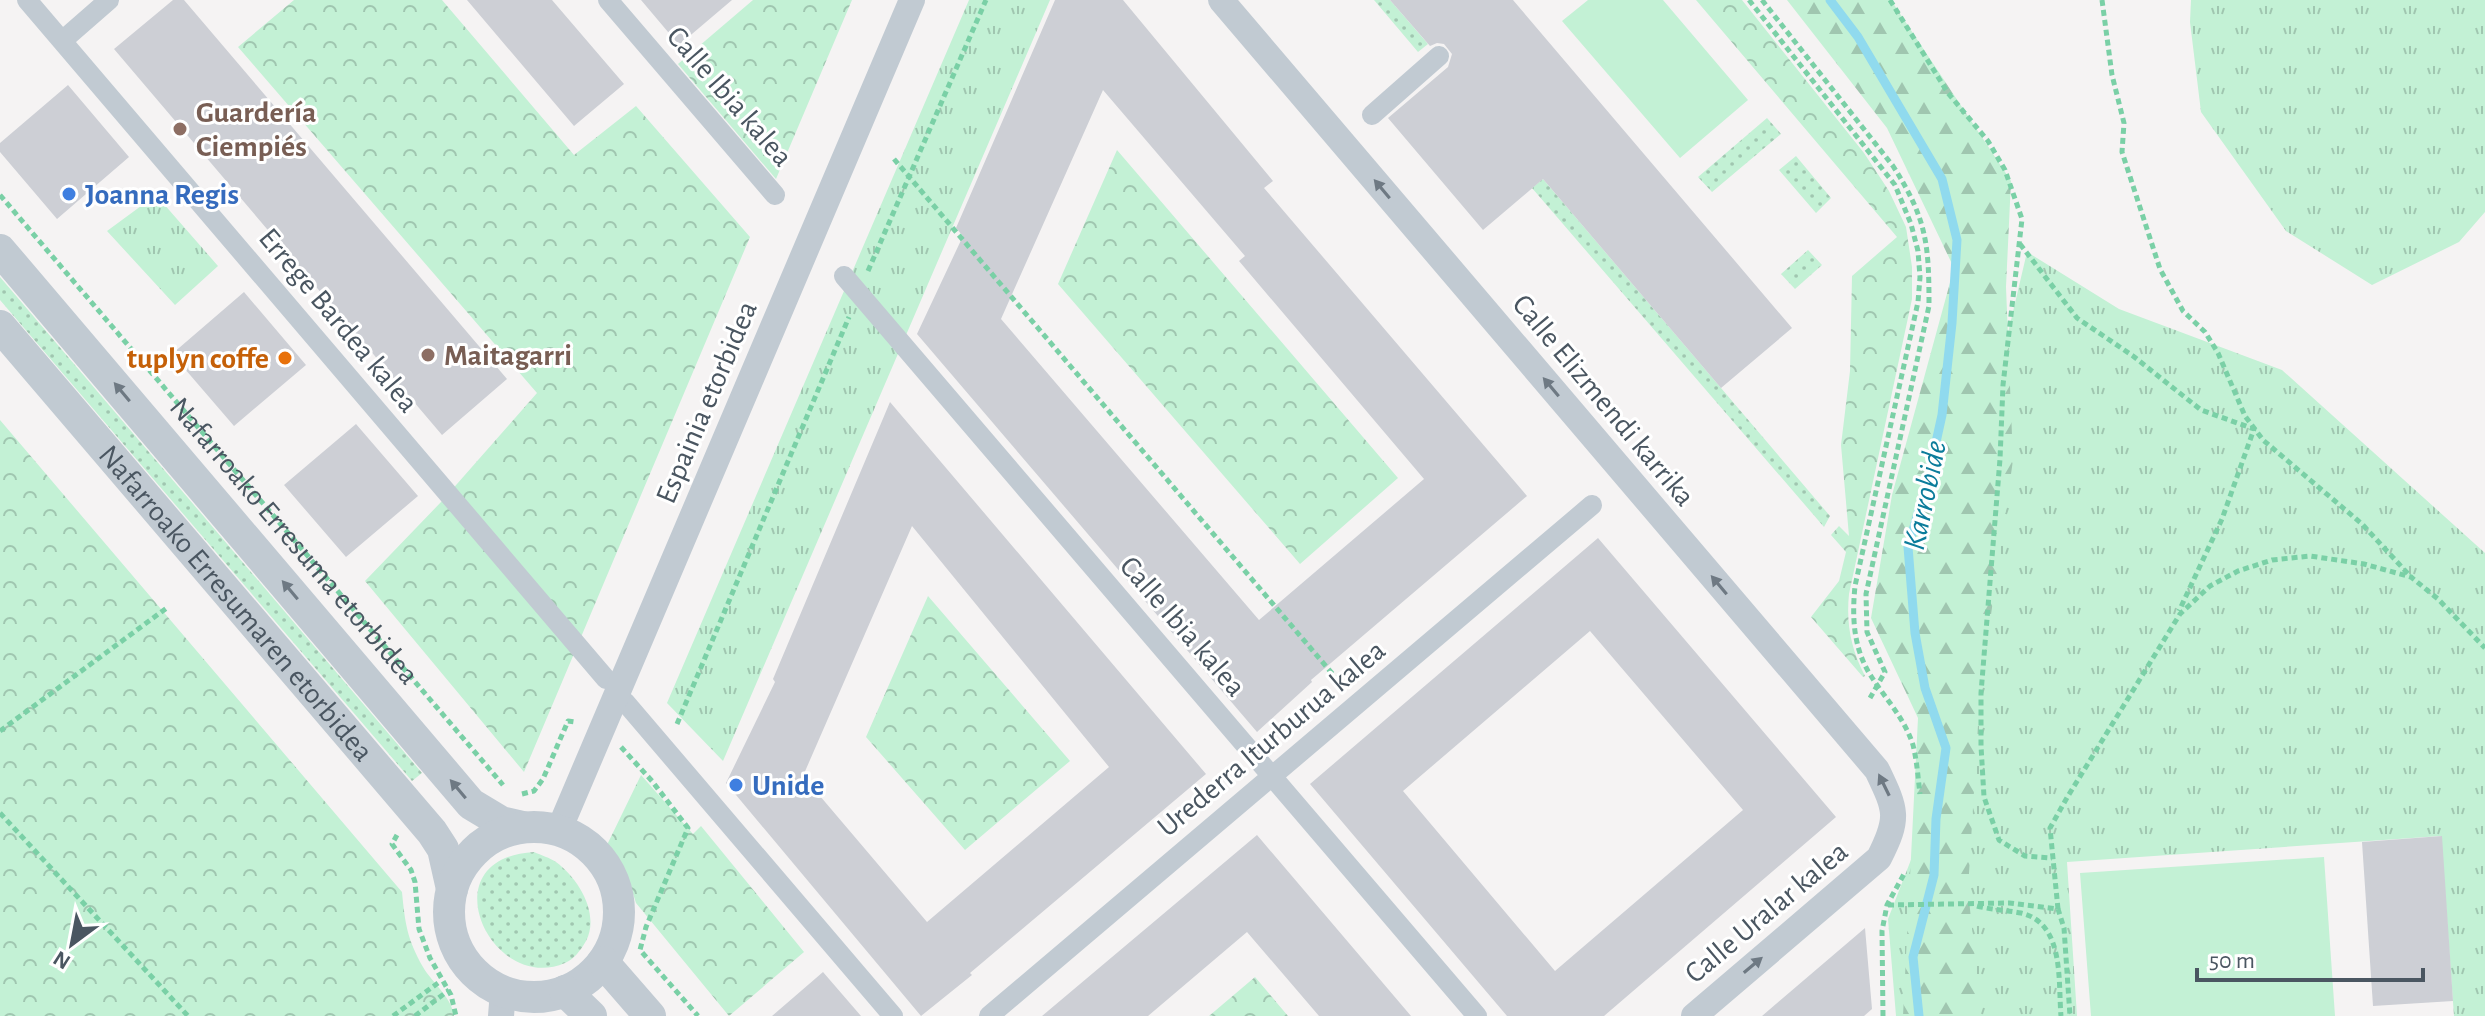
<svg xmlns="http://www.w3.org/2000/svg" width="2485" height="1016" viewBox="0 0 2485 1016" font-family="'Alegreya Sans',sans-serif">
  <defs>
    <pattern id="grass-tufts" width="24" height="20" patternUnits="userSpaceOnUse" patternTransform="scale(2)"><rect width="24" height="20" fill="#c3f1d5"/><path d="M3 7l-1-3M5 7V3M7 7l1-3M15 17l-1-3M17 17v-4M19 17l1-3" fill="none" stroke="#a0c6b0"/></pattern>
    <pattern id="forest-firs" width="22" height="20" patternUnits="userSpaceOnUse" patternTransform="scale(2)"><rect width="22" height="20" fill="#c3f1d5"/><path d="M5 1l3.5 6h-7zM16 11l3.5 6h-7z" fill="#a0c6b0"/></pattern>
    <pattern id="park-crowns" width="20" height="18" patternUnits="userSpaceOnUse" patternTransform="scale(2)"><rect width="20" height="18" fill="#c3f1d5"/><path d="M2 6a3 3 0 1 1 6 0M12 15a3 3 0 1 1 6 0" fill="none" stroke="#a0c6b0"/></pattern>
    <pattern id="garden-dots" width="8" height="8" patternUnits="userSpaceOnUse" patternTransform="scale(2)"><rect width="8" height="8" fill="#c3f1d5"/><path d="M2 2h.1M6 6h.1" fill="none" stroke="#a0c6b0" stroke-width="1.8" stroke-linecap="round"/></pattern>
  </defs>
  <rect width="100%" height="100%" fill="#f5f3f3"/>
  <path fill="url(#grass-tufts)" d="M 969,0 L 1050,0 L 723,761 L 667,703 Z
    M 2191,0 L 2485,0 L 2485,212 L 2459,242 L 2372,285 L 2286,231 L 2201,112 L 2190,22 Z
    M 156,195 L 218,266 L 175,305 L 107,231 Z
    M 2027,252 L 2119,309 L 2282,370 L 2485,553 L 2485,1016 L 2454,1016 L 2441,836 L 2067,862 L 2077,1016 L 1896,1016 L 1888,919 L 1914,852 L 1955,559 Z"/>
  <path fill="url(#forest-firs)" d="M 1787,0 L 1891,0 L 2011,181 L 2006,287 L 2013,460 L 1980,692 L 1968,890 L 1981,1016 L 1903,1016 L 1918,718 L 1871,618 L 1892,495 L 1954,268 L 1887,128 Z"/>
  <path fill="url(#park-crowns)" d="M 294,0 L 442,0 L 574,155 L 636,106 L 750,237 L 524,772 L 365,581 L 442,501 L 537,393 L 238,47 Z
    M 753,0 L 852,0 L 776,179 L 678,64 Z
    M 1696,0 L 1742,0 L 1864,153 L 1889,191 L 1906,227 L 1912,267 L 1912,299 L 1849,594 C 1846,624 1851,649 1865,676 L 1863,677 L 1811,617 L 1839,581 L 1846,552 L 1831,535 L 1839,526 L 1849,536 L 1841,445 L 1850,371 L 1852,276 L 1897,237 Z
    M 1117,150 L 1398,478 L 1300,564 L 1058,284 Z
    M 0,420 L 402,892 C 405,923 407,939 423,967 C 433,984 451,996 454,1016 L 0,1016 Z
    M 928,596 L 1070,761 L 965,850 L 866,737 Z
    M 641,775 L 693,834 L 701,826 L 804,952 L 729,1016 L 636,903 L 627,875 L 606,847 Z
    M 1255,977 L 1288,1016 L 1209,1016 Z"/>
  <path fill="url(#garden-dots)" d="M 1374,0 L 1390,0 L 1428,44 L 1418,52 Z
    M 1767,118 L 1781,134 L 1712,192 L 1698,177 Z
    M 1796,156 L 1831,198 L 1816,213 L 1779,170 Z
    M 1543,179 L 1830,516 L 1824,527 L 1532,188 Z
    M 1808,250 L 1822,265 L 1795,289 L 1781,274 Z
    M 0,277 L 422,773 L 412,781 L 0,300 Z
    M 534,852 C 541,855 550,858 556,862 C 579,879 600,914 586,941 C 581,950 574,959 565,963 C 491,995 427,858 534,852 Z"/>
  <path fill="#c3f1d5" d="M 1588,0 L 1663,0 L 1748,100 L 1680,158 L 1562,21 Z
    M 2324,857 L 2335,1016 L 2091,1016 L 2080,873 Z"/>
  <g fill="none" stroke-linecap="round" stroke-linejoin="round">
    <path stroke="#90daee" stroke-width="9" d="M 1830,0 L 1858,37 L 1942,179 L 1957,240 L 1952,323 L 1942,415 L 1927,483 L 1908,547 L 1915,633 L 1925,688 L 1946,748 L 1936,819 L 1934,875 L 1913,957 L 1919,1016"/>
  </g>
  <path fill="#cdcfd5" fill-rule="evenodd" d="M 173,0 L 184,0 L 507,379 L 442,435 L 114,49 Z
    M 467,0 L 552,0 L 624,84 L 574,126 Z
    M 641,0 L 732,0 L 679,45 Z
    M 1055,0 L 1123,0 L 1273,181 L 1264,188 L 1527,496 L 1311,680 L 1312,682 L 1257,732 L 917,334 L 963,236 L 956,228 ZM 1103,90 L 1245,256 L 1239,261 L 1424,479 L 1259,620 L 1001,319 Z
    M 1390,0 L 1513,0 L 1792,328 L 1721,388 L 1543,179 L 1483,230 L 1388,118 L 1448,67 L 1452,54 L 1444,44 L 1437,43 L 1430,46 Z
    M 68,85 L 129,157 L 57,219 L 0,152 L 0,143 Z
    M 244,292 L 306,365 L 234,426 L 172,354 Z
    M 890,402 L 1206,774 L 970,973 L 972,975 L 921,1016 L 726,783 L 775,682 L 773,679 ZM 912,526 L 1109,767 L 927,922 L 803,776 Z
    M 356,424 L 418,496 L 346,557 L 284,485 Z
    M 1598,538 L 1836,817 L 1604,1016 L 1507,1016 L 1310,784 ZM 1590,631 L 1743,810 L 1555,971 L 1403,791 Z
    M 1257,835 L 1411,1016 L 1319,1016 L 1247,932 L 1148,1016 L 1042,1016 Z
    M 2442,836 L 2453,1001 L 2373,1006 L 2362,842 Z
    M 1865,928 L 1872,1009 L 1864,1016 L 1762,1016 Z
    M 823,972 L 861,1016 L 772,1016 Z"/>
  <g fill="none" stroke-linecap="round" stroke-linejoin="round">
    <g stroke="#7ad0a6" stroke-width="5" stroke-dasharray="6 4" stroke-linecap="butt">
      <path d="M 1749,0 L 1895,185 L 1911,224 L 1918,251 L 1920,277 L 1918,302 L 1855,586 C 1852,617 1853,648 1871,676 C 1885,698 1905,719 1913,745 C 1917,761 1918,778 1920,794"/>
      <path d="M 1762,0 L 1893,166 C 1927,219 1929,245 1929,306 L 1866,594 L 1867,632 L 1885,672 L 1870,698"/>
      <path d="M 1890,0 L 1948,93 L 1988,141 L 2005,170 L 2022,219 L 2003,385 L 2000,459 L 1981,693 L 1981,746 L 1984,797 L 1999,840 L 2025,856 L 2052,858"/>
      <path d="M 2102,0 L 2112,75 L 2124,123 L 2122,152 L 2160,269 L 2183,311 L 2205,332 L 2218,353 L 2245,416 L 2263,440 L 2362,524 L 2411,577"/>
      <path d="M 894,159 L 1342,685"/>
      <path id="s1" d="M 0,195 L 503,785"/>
      <path d="M 2020,244 L 2077,318 L 2133,356 L 2201,410 L 2254,429 L 2222,519 L 2179,611"/>
      <path d="M 868,271 L 986,0"/>
      <path d="M 677,724 L 849,317"/>
      <path d="M 0,731 L 168,607"/>
      <path d="M 621,747 L 652,781 L 688,828 L 646,927 L 640,950 L 698,1016"/>
      <path d="M 522,794 L 534,791 L 543,779 L 568,721 L 575,722"/>
      <path d="M 0,813 L 188,1016"/>
      <path d="M 397,835 L 392,844 L 411,870 L 415,882 L 419,929 L 430,958 L 451,995 L 456,1016"/>
      <path d="M 1888,905 L 2009,903 L 2058,909 L 2064,928 L 2070,1016"/>
      <path d="M 1977,906 C 1992,910 2006,910 2021,913 C 2065,923 2058,982 2061,1016"/>
      <path d="M 2058,909 L 2050,828 L 2068,796 L 2180,614 L 2210,586 L 2238,571 L 2272,560 L 2310,556 L 2364,564 L 2411,577 L 2438,599 L 2485,648"/>
      <path d="M 393,1016 L 438,983"/>
      <path d="M 415,1016 L 449,990"/>
      <path d="M 1883,1016 L 1882,931 L 1887,905 L 1904,874"/>
    </g>
    <path stroke="#c1cad2" stroke-width="20" d="M 27,0 L 606,679
      M 608,0 L 775,195
      M 62,41 L 109,0
      M 1372,115 L 1439,56
      M 844,276 L 1477,1016
      M 625,702 L 893,1016
      M 989,1016 L 1592,505"/>
    <path stroke="#c1cad2" stroke-width="26" d="M 1221,0 L 1877,770 C 1896,810 1900,817 1879,858 L 1694,1016
      M 559,830 L 912,0
      M 501,1016 L 503,991"/>
    <g stroke="#c1cad2" stroke-width="32">
      <path d="M 0,250 L 471,804 L 501,822 L 523,827"/>
      <path id="s2" d="M 0,326 L 432,832 L 443,849 L 452,889"/>
      <circle cx="534" cy="912" r="85"/>
      <path d="M 603,962 L 650,1016"/>
      <path d="M 565,991 L 591,1016"/>
    </g>
  </g>
  <defs><path id="oneway-solid" d="M-6-.8H1V-3.2L6.5 0L1 3.2V.8H-6Z" transform="scale(2)"/></defs>
  <g fill="#6e7983">
    <use href="#oneway-solid" transform="translate(1382 189) rotate(-130)"/>
    <use href="#oneway-solid" transform="translate(1551 387) rotate(-130)"/>
    <use href="#oneway-solid" transform="translate(122 392) rotate(-130)"/>
    <use href="#oneway-solid" transform="translate(1719 585) rotate(-130)"/>
    <use href="#oneway-solid" transform="translate(290 590) rotate(-130)"/>
    <use href="#oneway-solid" transform="translate(1884 785) rotate(-116)"/>
    <use href="#oneway-solid" transform="translate(458 789) rotate(-130)"/>
    <use href="#oneway-solid" transform="translate(1753 965) rotate(-40)"/>
  </g>
  <g fill="#8d6e63" stroke="#fff" stroke-width="3">
    <circle cx="180" cy="129" r="8"/>
    <circle cx="428" cy="355" r="8"/>
  </g>
  <g fill="#3f7fe0" stroke="#fff" stroke-width="3">
    <circle cx="69" cy="194" r="8"/>
    <circle cx="736" cy="785" r="8"/>
  </g>
  <circle fill="#e8710a" stroke="#fff" stroke-width="3" cx="285" cy="358" r="8"/>
  <g text-anchor="middle" stroke-width="6" stroke-linejoin="round" paint-order="stroke">
    <g font-size="30" fill="#4a5661" stroke="#fff">
      <text transform="translate(730 96) rotate(49)" y="10">Calle Ibia kalea</text>
      <text transform="translate(339 320) rotate(50)" y="10">Errege Bardea kalea</text>
      <text transform="translate(1604 400) rotate(50)" y="10">Calle Elizmendi karrika</text>
      <text transform="translate(706 402) rotate(-67)" y="10">Espainia etorbidea</text>
      <text dy="10" stroke="none"><textPath href="#s1" startOffset="454">Nafarroako Erresuma etorbidea</textPath></text>
      <text dy="10" stroke="none"><textPath href="#s2" startOffset="364">Nafarroako Erresumaren etorbidea</textPath></text>
      <text transform="translate(1183 626) rotate(49)" y="10">Calle Ibia kalea</text>
      <text transform="translate(1271 738) rotate(-40)" y="10">Urederra Iturburua kalea</text>
      <text transform="translate(1766 912) rotate(-40)" y="10">Calle Uralar kalea</text>
    </g>
    <g font-size="30" font-weight="bold" fill="#785e54" stroke="#fff" text-anchor="start">
      <text x="196" y="122">Guardería<tspan x="196" dy="34">Ciempiés</tspan></text>
      <text x="444" y="365">Maitagarri</text>
    </g>
    <g font-size="30" font-weight="bold" fill="#366cbe" stroke="#fff" text-anchor="start">
      <text x="85" y="204">Joanna Regis</text>
      <text x="752" y="795">Unide</text>
    </g>
    <g font-size="30" font-weight="bold" fill="#c56008" stroke="#fff" text-anchor="end">
      <text x="269" y="368">tuplyn coffe</text>
    </g>
    <g font-size="32" font-style="italic" fill="#0c7c9b" stroke="#fff">
      <text transform="translate(1924 495) rotate(-78)" y="11">Karrobide</text>
    </g>
  </g>
  <g transform="translate(72 944) rotate(212)" stroke="#ffffff" stroke-width="6" paint-order="stroke">
  <path d="M0-6L14 30L0 20L-14 30Z" fill="#4a5661"/>
  <text y="-12" font-size="22" font-weight="bold" text-anchor="middle" fill="#4a5661">N</text>
  </g>
  <path d="M2197 968v12h226v-12" fill="none" stroke="#4a5661" stroke-width="4"/>
  <text x="2209" y="968" font-size="24" fill="#4a5661" stroke="#ffffff" stroke-width="6" paint-order="stroke">50 m</text>
</svg>
